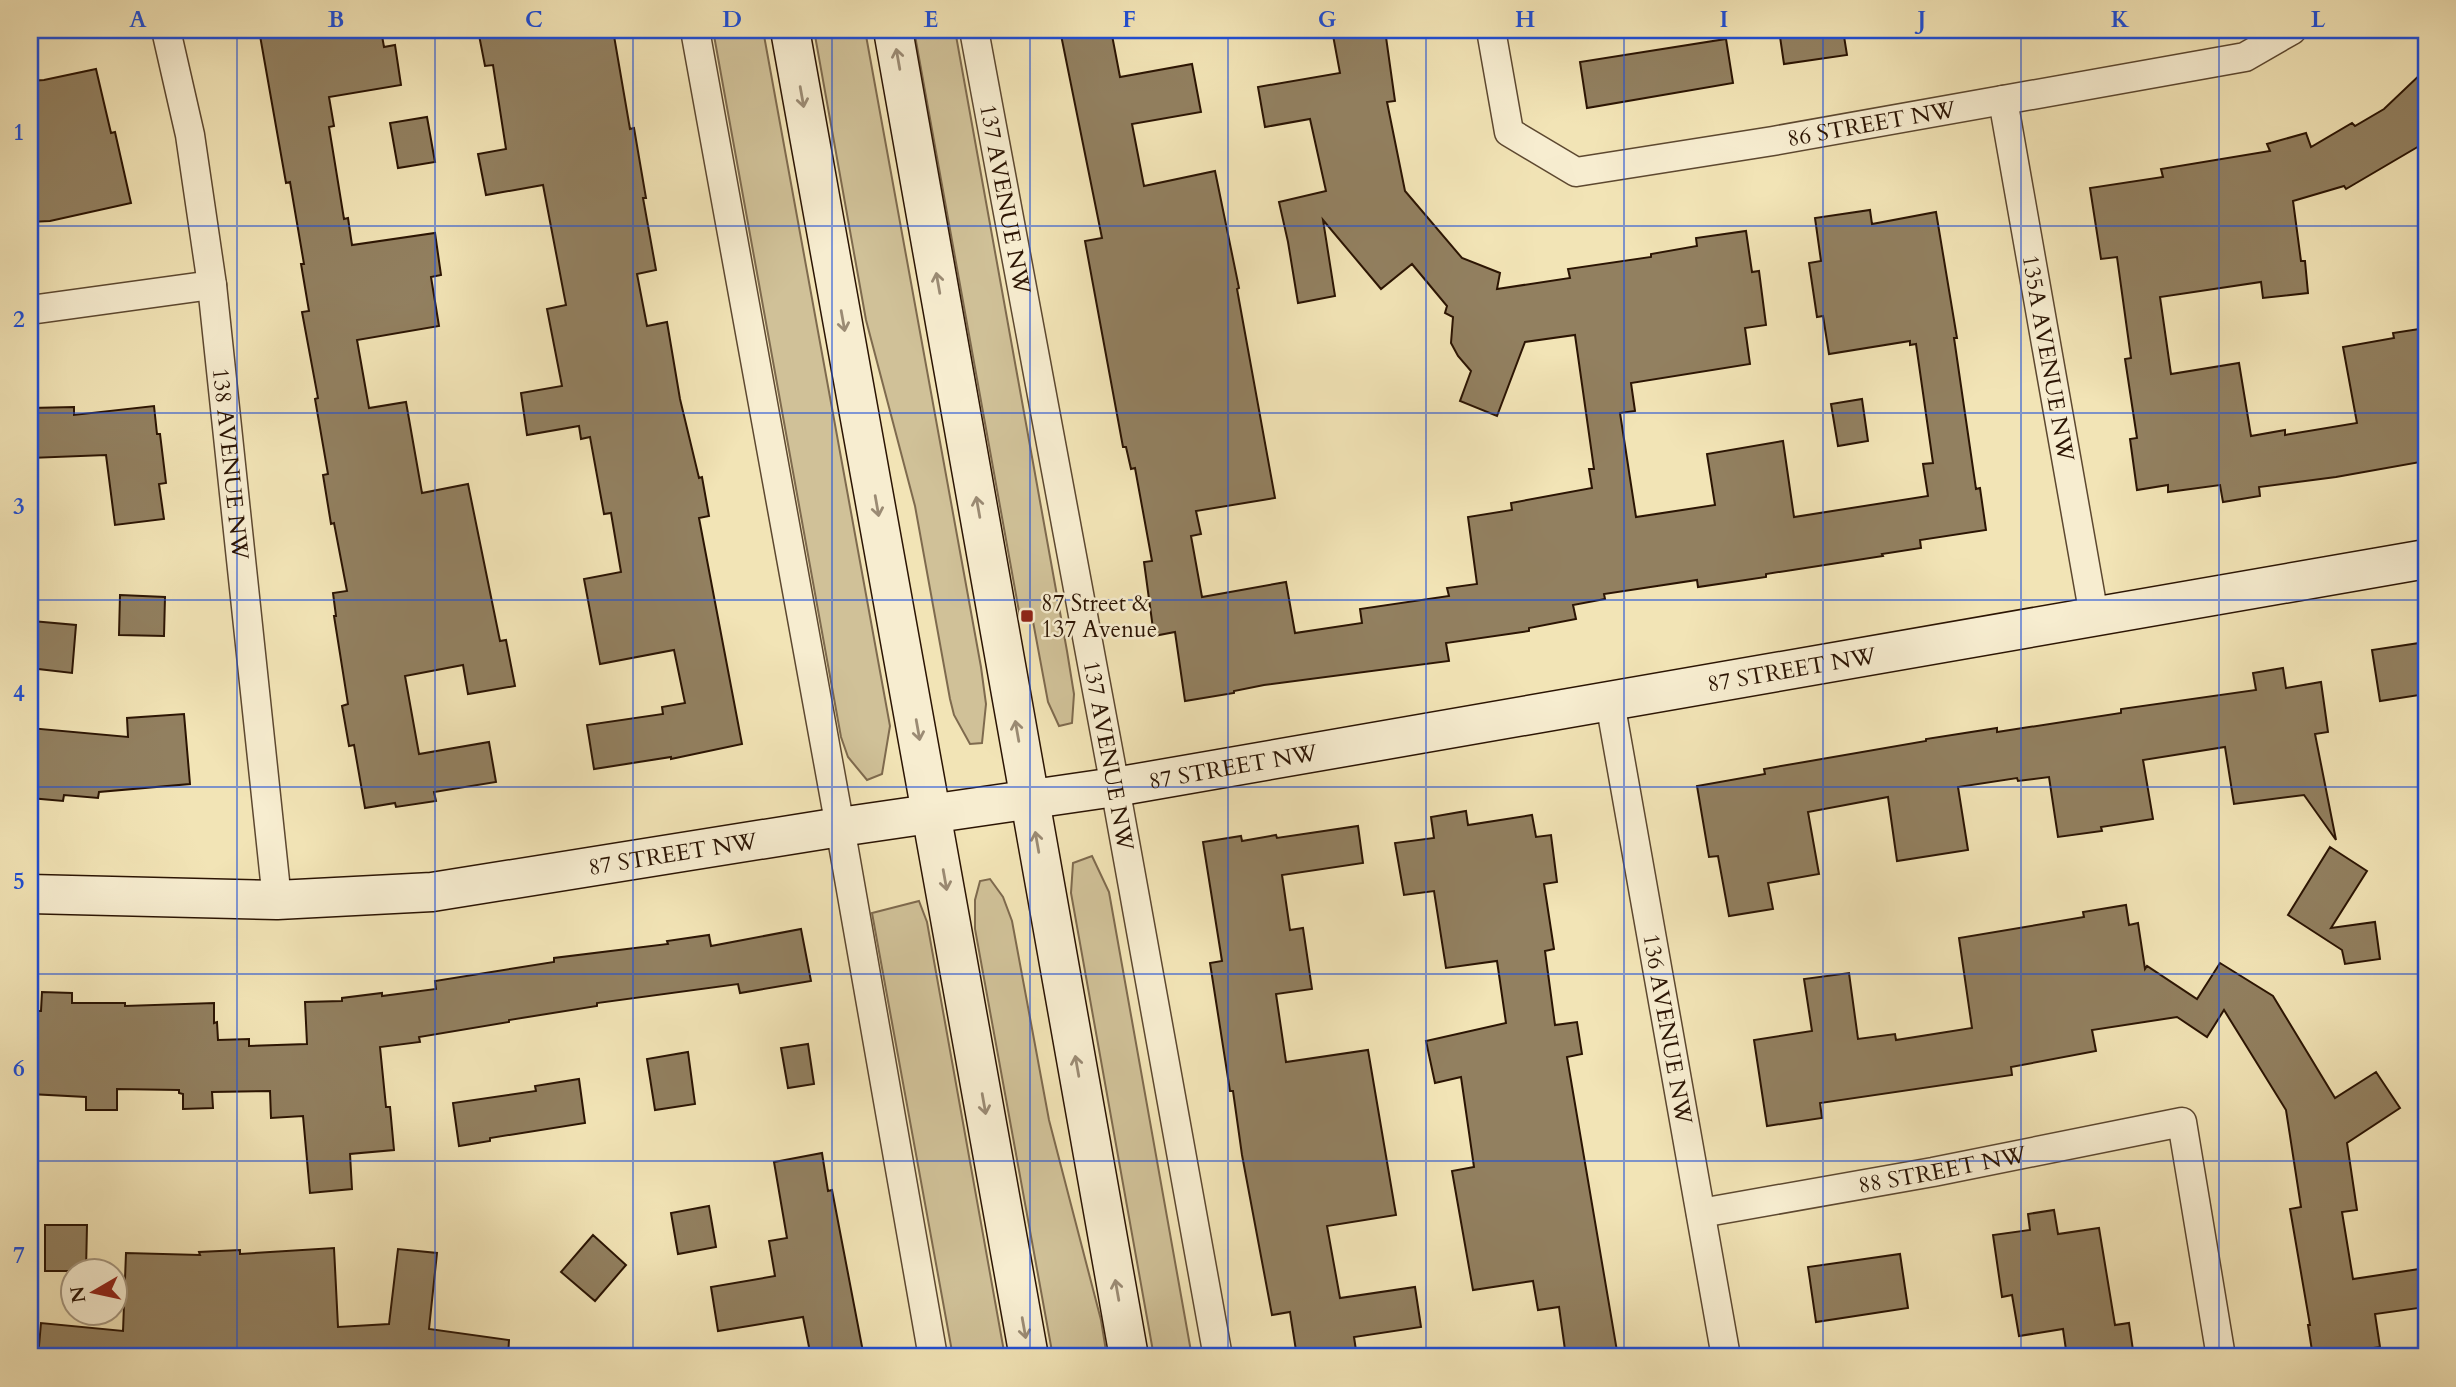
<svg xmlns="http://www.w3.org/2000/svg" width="2456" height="1387" viewBox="0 0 2456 1387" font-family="Cardo,serif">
  <rect width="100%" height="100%" fill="#f2e4b6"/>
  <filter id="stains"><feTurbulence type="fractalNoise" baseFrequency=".00286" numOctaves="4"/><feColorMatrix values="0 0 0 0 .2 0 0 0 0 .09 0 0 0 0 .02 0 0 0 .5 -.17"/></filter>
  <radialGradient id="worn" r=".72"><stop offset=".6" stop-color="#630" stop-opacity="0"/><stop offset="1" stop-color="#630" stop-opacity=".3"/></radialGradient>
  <path fill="#d0c198" stroke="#7e6a4e" stroke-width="2" d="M 713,30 L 763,30 L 890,726 L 882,774 L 867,780 L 848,757 L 841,737 Z
    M 814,30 L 865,30 L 981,667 L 986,704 L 982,743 L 970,744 L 954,715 L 950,699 L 915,506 L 866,320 Z
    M 914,30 L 955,30 L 1067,651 L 1074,694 L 1072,723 L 1059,726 L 1048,702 L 1032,616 L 1020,617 Z
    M 1092,856 L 1109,892 L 1192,1357 L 1154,1357 L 1071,893 L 1073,863 Z
    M 990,879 L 1003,897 L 1012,921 L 1049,1120 L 1101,1320 L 1107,1357 L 1053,1357 L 975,929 L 975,900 L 980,881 Z
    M 919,901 L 927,922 L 1005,1357 L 953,1357 L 872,913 Z"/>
  <path fill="#928060" stroke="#2b1403" stroke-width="2" d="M 259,30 L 381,30 L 384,47 L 395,45 L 401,85 L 329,97 L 334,126 L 329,127 L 344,219 L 348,218 L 352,245 L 435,233 L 441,275 L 431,277 L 439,326 L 357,340 L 369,408 L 406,402 L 422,493 L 468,484 L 500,641 L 506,640 L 515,686 L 468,694 L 463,665 L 405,676 L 419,754 L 489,742 L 496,782 L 434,792 L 436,801 L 396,807 L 395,803 L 365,808 L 354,745 L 349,746 L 342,706 L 348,704 L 334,616 L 336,616 L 333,593 L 347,591 L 334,523 L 331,524 L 323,475 L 328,474 L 315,399 L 318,398 L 302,312 L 309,311 L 301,264 L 304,264 L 290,182 L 286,183 Z
    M 478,30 L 613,30 L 630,129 L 634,128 L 646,198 L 643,198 L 656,270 L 637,274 L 647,326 L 667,322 L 680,399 L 699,478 L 702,477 L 709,516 L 699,518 L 742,744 L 671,759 L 671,757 L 594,769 L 587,725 L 663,714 L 662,707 L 685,703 L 674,650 L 600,664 L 584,579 L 621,572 L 611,513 L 604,514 L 590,437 L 581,439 L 579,426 L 527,435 L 521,393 L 562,386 L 547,309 L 566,305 L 543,185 L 486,195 L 478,154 L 506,149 L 493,65 L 485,66 Z
    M 1060,30 L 1111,30 L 1120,77 L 1192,64 L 1201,112 L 1132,124 L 1144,186 L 1215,171 L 1239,288 L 1237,289 L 1275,498 L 1196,511 L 1201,534 L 1191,536 L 1202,597 L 1286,582 L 1295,633 L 1362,623 L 1360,609 L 1449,596 L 1447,588 L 1477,584 L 1468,517 L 1512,510 L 1511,503 L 1592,488 L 1589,469 L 1594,469 L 1575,335 L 1525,342 L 1497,416 L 1460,401 L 1471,371 L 1458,356 L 1451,343 L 1453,317 L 1445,313 L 1447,306 L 1412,264 L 1381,289 L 1323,220 L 1335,296 L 1298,303 L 1288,242 L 1279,202 L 1326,191 L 1310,119 L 1265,127 L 1258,87 L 1340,73 L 1332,30 L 1385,30 L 1395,101 L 1387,102 L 1405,191 L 1462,258 L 1500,273 L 1497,289 L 1570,278 L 1568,269 L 1651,257 L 1651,254 L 1697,246 L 1696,238 L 1746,231 L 1752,272 L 1759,271 L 1766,325 L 1745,328 L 1750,364 L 1631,383 L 1635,411 L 1620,413 L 1636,517 L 1715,505 L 1707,454 L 1783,441 L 1794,517 L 1928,496 L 1923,464 L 1933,463 L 1916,344 L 1910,345 L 1910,341 L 1829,354 L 1823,316 L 1817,317 L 1809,263 L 1821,261 L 1815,218 L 1870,210 L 1872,224 L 1936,212 L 1957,338 L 1954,338 L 1976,489 L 1980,488 L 1986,530 L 1920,540 L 1921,548 L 1882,554 L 1883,556 L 1766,574 L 1766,577 L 1698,587 L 1697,580 L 1604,594 L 1605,599 L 1573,605 L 1576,619 L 1529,628 L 1529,631 L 1446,643 L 1449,661 L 1264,685 L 1234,691 L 1234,693 L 1185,701 L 1175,632 L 1154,636 L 1144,562 L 1152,561 L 1135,468 L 1131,469 L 1126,447 L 1123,447 L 1085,241 L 1102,238 Z
    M 1779,30 L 1843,30 L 1847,55 L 1784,64 Z
    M 1726,39 L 1733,83 L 1587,108 L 1580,62 Z
    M 96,69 L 111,133 L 115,132 L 131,203 L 50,221 L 30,222 L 30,81 L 44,80 Z
    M 2426,69 L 2426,142 L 2346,189 L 2344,186 L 2293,201 L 2301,261 L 2305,261 L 2308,293 L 2263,298 L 2261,282 L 2160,297 L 2171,374 L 2239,363 L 2251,436 L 2285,430 L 2285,435 L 2357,423 L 2343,347 L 2394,338 L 2393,333 L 2426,328 L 2426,461 L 2336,477 L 2259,487 L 2260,496 L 2223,502 L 2220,485 L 2168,492 L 2168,485 L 2137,490 L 2130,439 L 2137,438 L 2125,359 L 2131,358 L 2117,257 L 2101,259 L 2090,188 L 2163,177 L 2161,169 L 2270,151 L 2267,144 L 2306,133 L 2311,147 L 2352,123 L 2355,126 L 2384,109 Z
    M 427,117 L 435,162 L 398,168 L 390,123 Z
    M 1862,399 L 1868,441 L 1838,446 L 1831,404 Z
    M 154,406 L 157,434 L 160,434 L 166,483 L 159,484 L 164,519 L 115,525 L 106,455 L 30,458 L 30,408 L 74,407 L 74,415 Z
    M 120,595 L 165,597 L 164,636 L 119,635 Z
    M 32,621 L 76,625 L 72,673 L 30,668 Z
    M 2426,642 L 2426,694 L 2380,701 L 2372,650 Z
    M 2283,668 L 2286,688 L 2321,682 L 2328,732 L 2315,734 L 2336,840 L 2304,795 L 2234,804 L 2225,747 L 2143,760 L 2153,819 L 2101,827 L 2102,831 L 2058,837 L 2049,777 L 2018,781 L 2017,778 L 1958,787 L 1968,850 L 1897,861 L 1888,797 L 1808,812 L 1819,874 L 1768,883 L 1773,909 L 1729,916 L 1718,856 L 1709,857 L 1697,786 L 1765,774 L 1764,769 L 1926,741 L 1926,739 L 1997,728 L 1997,732 L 2121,713 L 2121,709 L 2256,690 L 2253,673 Z
    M 184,714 L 190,784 L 99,792 L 98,798 L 64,795 L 63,801 L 30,798 L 30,728 L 128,737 L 127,718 Z
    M 1466,811 L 1468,825 L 1532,815 L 1536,837 L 1551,835 L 1557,882 L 1544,884 L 1554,949 L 1545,951 L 1555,1025 L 1577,1022 L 1582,1054 L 1567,1057 L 1618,1357 L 1566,1357 L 1559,1307 L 1538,1310 L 1533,1281 L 1473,1290 L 1452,1171 L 1474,1167 L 1461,1077 L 1435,1083 L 1426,1041 L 1506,1023 L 1497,961 L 1446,968 L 1434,891 L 1404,895 L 1395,843 L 1434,838 L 1431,817 Z
    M 1358,826 L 1363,863 L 1282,875 L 1290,930 L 1303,928 L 1312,989 L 1276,994 L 1286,1062 L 1368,1050 L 1396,1215 L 1327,1226 L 1340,1298 L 1415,1287 L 1421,1327 L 1354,1337 L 1357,1357 L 1297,1357 L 1290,1312 L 1272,1315 L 1242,1155 L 1233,1091 L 1230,1091 L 1210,963 L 1222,961 L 1203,842 L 1241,836 L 1242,841 L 1276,835 L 1277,838 Z
    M 2330,847 L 2367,871 L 2331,928 L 2375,922 L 2380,959 L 2345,964 L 2342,950 L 2288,915 Z
    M 2126,905 L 2129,925 L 2138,923 L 2145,969 L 2147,966 L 2197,999 L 2220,963 L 2273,996 L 2335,1098 L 2376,1072 L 2400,1108 L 2347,1143 L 2357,1210 L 2342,1212 L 2353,1279 L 2426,1268 L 2426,1307 L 2375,1314 L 2380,1347 L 2313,1357 L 2308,1325 L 2310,1325 L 2290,1209 L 2301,1207 L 2286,1110 L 2224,1010 L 2207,1037 L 2177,1017 L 2092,1030 L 2096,1051 L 2011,1067 L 2012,1075 L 1820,1103 L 1822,1118 L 1767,1126 L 1754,1040 L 1812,1031 L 1804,979 L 1849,973 L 1858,1039 L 1895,1034 L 1896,1040 L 1972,1028 L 1959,938 L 2084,917 L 2083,912 Z
    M 801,929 L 811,981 L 740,993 L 738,984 L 597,1003 L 597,1006 L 509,1020 L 509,1022 L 419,1037 L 420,1042 L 380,1047 L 386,1107 L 390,1107 L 394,1150 L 350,1154 L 352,1189 L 310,1193 L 303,1116 L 271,1118 L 270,1091 L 212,1092 L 213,1108 L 183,1109 L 183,1094 L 179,1093 L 179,1090 L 117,1089 L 117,1110 L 86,1110 L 86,1097 L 30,1094 L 30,1011 L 41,1011 L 42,992 L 72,993 L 72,1003 L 125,1003 L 125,1006 L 214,1003 L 214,1023 L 217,1022 L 218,1040 L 249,1039 L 249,1046 L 307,1044 L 305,1002 L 342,1001 L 342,998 L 382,993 L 382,996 L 436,989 L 435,981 L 554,962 L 554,958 L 668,944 L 667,941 L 709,935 L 711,946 Z
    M 808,1044 L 814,1084 L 788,1088 L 781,1048 Z
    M 688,1052 L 695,1104 L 655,1110 L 647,1059 Z
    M 579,1079 L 585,1123 L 490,1138 L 490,1141 L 459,1146 L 453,1103 L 536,1091 L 535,1086 Z
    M 822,1153 L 828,1191 L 832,1190 L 864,1357 L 811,1357 L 803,1317 L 718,1331 L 711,1287 L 775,1276 L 769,1241 L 787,1238 L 774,1162 Z
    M 709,1206 L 716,1247 L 678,1254 L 671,1213 Z
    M 2054,1210 L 2058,1234 L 2099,1228 L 2115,1325 L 2129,1323 L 2134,1357 L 2067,1357 L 2063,1329 L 2019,1336 L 2012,1295 L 2002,1297 L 1993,1235 L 2030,1230 L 2028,1214 Z
    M 45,1225 L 87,1225 L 86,1271 L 45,1271 Z
    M 593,1235 L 626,1265 L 595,1301 L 561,1272 Z
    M 334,1248 L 338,1327 L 389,1324 L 398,1249 L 437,1253 L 429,1329 L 509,1340 L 508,1357 L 38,1357 L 41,1323 L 123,1331 L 126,1253 L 200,1255 L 199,1252 L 240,1250 L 240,1254 Z
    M 1900,1254 L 1908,1308 L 1816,1322 L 1808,1267 Z"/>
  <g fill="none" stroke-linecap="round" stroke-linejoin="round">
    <defs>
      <g id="street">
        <path id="s1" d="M 166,30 L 190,135 L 212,285 L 277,900"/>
        <path d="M 695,30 L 840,827 L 933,1357"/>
        <path id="s2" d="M 974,30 L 1115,787 L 1218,1357"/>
        <path id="s3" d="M 1491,30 L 1509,132 L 1576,172 L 1773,141 L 2245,57 L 2292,30"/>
        <path id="s4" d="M 2003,100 L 2094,616"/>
        <path d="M 30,310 L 212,285"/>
        <path id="s5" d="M 1610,702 L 1726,1357"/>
        <path id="s6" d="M 1701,1213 L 1933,1172 L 2182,1122 L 2221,1357"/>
      </g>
      <g id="secondary">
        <path d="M 790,30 L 1029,1357"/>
        <path d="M 893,30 L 1129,1357"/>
        <path id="s7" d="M 30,894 L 277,900 L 432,892 L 840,827 L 1115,787 L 2426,559"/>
      </g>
    </defs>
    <use href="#street" stroke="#5d4830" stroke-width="31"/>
    <use href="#secondary" stroke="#2b1403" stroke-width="41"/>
    <use href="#street" stroke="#f7edd0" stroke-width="28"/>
    <use href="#secondary" stroke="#f7edd0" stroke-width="38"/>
  </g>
  <defs><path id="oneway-shaft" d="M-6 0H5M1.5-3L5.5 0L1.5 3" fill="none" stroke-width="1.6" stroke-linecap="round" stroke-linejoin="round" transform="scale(1.75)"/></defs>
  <g stroke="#9b8b74">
    <use href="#oneway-shaft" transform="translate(898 59) rotate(-100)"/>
    <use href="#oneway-shaft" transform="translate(802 97) rotate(80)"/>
    <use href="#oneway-shaft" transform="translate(938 283) rotate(-100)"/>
    <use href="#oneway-shaft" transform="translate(843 321) rotate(80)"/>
    <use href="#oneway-shaft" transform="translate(877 506) rotate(80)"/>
    <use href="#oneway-shaft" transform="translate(978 507) rotate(-100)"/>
    <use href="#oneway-shaft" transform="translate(918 730) rotate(80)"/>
    <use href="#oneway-shaft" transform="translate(1017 731) rotate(-100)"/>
    <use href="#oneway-shaft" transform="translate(1037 842) rotate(-100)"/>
    <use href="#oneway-shaft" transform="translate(945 880) rotate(80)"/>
    <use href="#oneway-shaft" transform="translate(1077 1066) rotate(-100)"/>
    <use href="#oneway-shaft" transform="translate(984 1104) rotate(80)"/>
    <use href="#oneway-shaft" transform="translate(1117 1290) rotate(-100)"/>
    <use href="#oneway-shaft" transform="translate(1024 1328) rotate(80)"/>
  </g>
  <path fill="none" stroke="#1d4ed8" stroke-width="2" stroke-opacity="0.55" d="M 237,30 L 237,1357M 435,30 L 435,1357M 633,30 L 633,1357M 832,30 L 832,1357M 1030,30 L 1030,1357M 1228,30 L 1228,1357M 1426,30 L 1426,1357M 1624,30 L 1624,1357M 1823,30 L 1823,1357M 2021,30 L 2021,1357M 2219,30 L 2219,1357M 30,226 L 2426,226M 30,413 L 2426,413M 30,600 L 2426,600M 30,787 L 2426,787M 30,974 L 2426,974M 30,1161 L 2426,1161"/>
  <rect fill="#8f2418" stroke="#f7edd0" stroke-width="2.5" x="1020" y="609" width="14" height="14" rx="3.5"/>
  <g text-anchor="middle" stroke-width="5" stroke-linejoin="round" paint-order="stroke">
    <g font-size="23" fill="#2b1403" stroke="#f7edd0">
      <text dy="8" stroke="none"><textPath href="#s3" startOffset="481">86 STREET NW</textPath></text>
      <text dy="8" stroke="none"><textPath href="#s2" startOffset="172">137 AVENUE NW</textPath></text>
      <text dy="8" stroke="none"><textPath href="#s4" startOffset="262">135A AVENUE NW</textPath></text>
      <text dy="8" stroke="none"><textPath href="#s1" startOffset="439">138 AVENUE NW</textPath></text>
      <text dy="8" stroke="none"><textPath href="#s7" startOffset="1780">87 STREET NW</textPath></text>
      <text dy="8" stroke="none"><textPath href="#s2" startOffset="738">137 AVENUE NW</textPath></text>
      <text dy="8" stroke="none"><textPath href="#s7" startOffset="1213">87 STREET NW</textPath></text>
      <text dy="8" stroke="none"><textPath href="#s7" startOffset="646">87 STREET NW</textPath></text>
      <text dy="8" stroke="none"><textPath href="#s5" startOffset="332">136 AVENUE NW</textPath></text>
      <text dy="8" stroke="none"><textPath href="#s6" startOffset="245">88 STREET NW</textPath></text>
    </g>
    <g font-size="23" fill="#2b1403" stroke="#f7edd0" text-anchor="start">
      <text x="1041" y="611">87 Street &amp;<tspan x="1041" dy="26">137 Avenue</tspan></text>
    </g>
  </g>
  <rect width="2456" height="1387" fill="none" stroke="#f2e4b6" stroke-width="77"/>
  <g transform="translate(94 1292) rotate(261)"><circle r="33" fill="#f7edd0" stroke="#a5967e" stroke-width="2"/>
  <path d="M0-5L12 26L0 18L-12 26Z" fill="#8f2418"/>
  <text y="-10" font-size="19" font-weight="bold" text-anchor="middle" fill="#2b1403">N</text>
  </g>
  <rect x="38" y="38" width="2380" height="1310" fill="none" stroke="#1d4ed8" stroke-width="2.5"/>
  <g font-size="23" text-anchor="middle" font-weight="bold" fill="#1d4ed8">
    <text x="138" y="27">A</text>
    <text x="336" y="27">B</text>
    <text x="534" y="27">C</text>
    <text x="732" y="27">D</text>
    <text x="931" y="27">E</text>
    <text x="1129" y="27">F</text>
    <text x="1327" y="27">G</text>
    <text x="1525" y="27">H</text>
    <text x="1724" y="27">I</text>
    <text x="1922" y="27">J</text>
    <text x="2120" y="27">K</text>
    <text x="2318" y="27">L</text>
    <text x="19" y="140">1</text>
    <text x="19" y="327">2</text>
    <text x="19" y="514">3</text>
    <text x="19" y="701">4</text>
    <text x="19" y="889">5</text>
    <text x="19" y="1076">6</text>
    <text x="19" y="1263">7</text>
  </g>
  <rect width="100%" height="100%" filter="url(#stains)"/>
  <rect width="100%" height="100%" fill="url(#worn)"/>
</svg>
